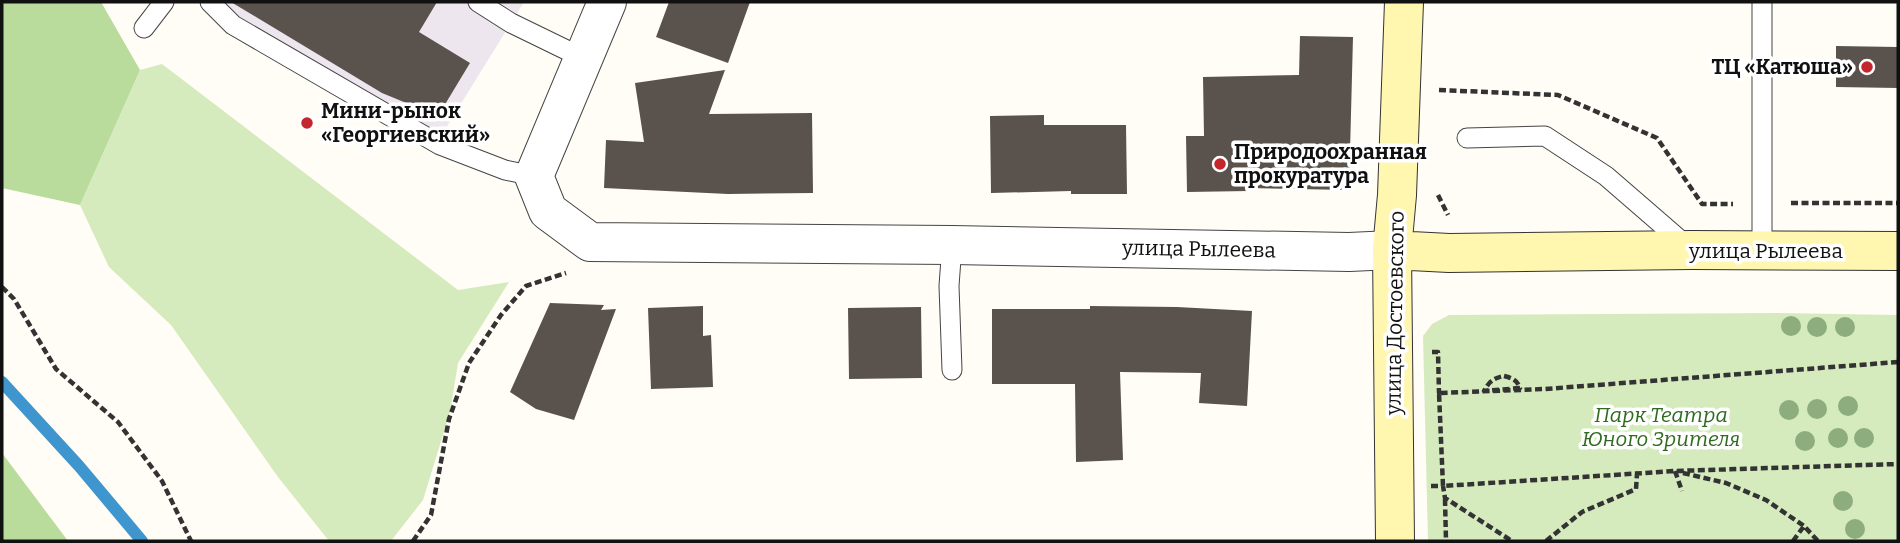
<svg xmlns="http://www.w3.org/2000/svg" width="1900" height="543" viewBox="0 0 1900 543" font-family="Bitter,serif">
  <rect width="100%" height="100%" fill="#fffdf5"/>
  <path fill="#eee6ef" d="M 224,2 L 524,2 L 441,136 L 235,14 Z"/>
  <path fill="#d5ebbd" d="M 162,64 L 458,290 L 509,282 L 458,363 L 450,412 L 423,500 L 391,541 L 329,541 L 278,477 L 171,325 L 109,267 L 80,205 L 140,70 Z
    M 1775,313 L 1898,315 L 1898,541 L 1428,541 L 1423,336 L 1432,324 L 1449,315 Z"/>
  <path fill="#b9dc9c" d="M 2,2 L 101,2 L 140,70 L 80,205 L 2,188 Z
    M 2,453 L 68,541 L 2,541 Z"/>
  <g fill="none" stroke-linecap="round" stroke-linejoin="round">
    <path stroke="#3f96cf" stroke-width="12" d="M 2,382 L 79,466 L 142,541"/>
  </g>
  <path fill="#5a524d" d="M 231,2 L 437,2 L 419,32 L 470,63 L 438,116 L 382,93 Z
    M 669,2 L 750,2 L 728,63 L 656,37 Z
    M 1300,36 L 1353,37 L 1349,190 L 1249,188 L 1249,191 L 1187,192 L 1186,136 L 1204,136 L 1203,77 L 1299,75 Z
    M 1836,46 L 1898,47 L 1898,88 L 1836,87 Z
    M 725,70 L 709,114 L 812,113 L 813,193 L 728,194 L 604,188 L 606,140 L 644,142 L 635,83 Z
    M 1044,115 L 1044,125 L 1126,125 L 1127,194 L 1071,194 L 1071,191 L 991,193 L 990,116 Z
    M 550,303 L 604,305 L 601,310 L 616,309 L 574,420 L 536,409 L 510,392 Z
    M 703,306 L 703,336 L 711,335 L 713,387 L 651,389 L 648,308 Z
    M 1090,306 L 1177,307 L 1252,311 L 1247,406 L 1199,403 L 1201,373 L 1120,372 L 1123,460 L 1076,462 L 1075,384 L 992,384 L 992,309 L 1090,309 Z
    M 921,307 L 922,378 L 849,379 L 848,308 Z"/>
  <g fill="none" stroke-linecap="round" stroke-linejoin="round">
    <defs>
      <path id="lane" d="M 210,2 L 233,25 L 440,145 L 505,170 L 534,176
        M 478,2 L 511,23 L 583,58
        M 1762,2 L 1762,251
        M 144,28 L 164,2
        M 1467,138 L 1545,136 L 1606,176 L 1688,247
        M 952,370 L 949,286 L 952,245"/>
      <path id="street" d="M 607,2 L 534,176 L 548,211 L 590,242 L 952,245 L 1349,252 L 1392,250"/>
      <path id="secondary" d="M 1392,250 L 1449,253 L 1692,250 L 1898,251
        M 1395,541 L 1392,250 L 1397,195 L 1404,2"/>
    </defs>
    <use href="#lane" stroke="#444" stroke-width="21"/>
    <use href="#street" stroke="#444" stroke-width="40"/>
    <use href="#secondary" stroke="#333" stroke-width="40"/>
    <path stroke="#333" stroke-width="4.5" stroke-dasharray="7 3.5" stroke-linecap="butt" d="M 1439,90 L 1558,95 L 1657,138 L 1702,204 L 1733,204
      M 1438,195 L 1448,215
      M 1791,203 L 1898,203
      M 2,287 L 14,299 L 56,369 L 118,422 L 162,481 L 191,541
      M 1432,352 L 1438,352 L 1439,393 L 1437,393
      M 1898,362 L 1545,389 L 1439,393 L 1443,486 L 1675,471 L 1898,464
      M 1504,376 C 1512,378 1517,380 1520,388 L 1484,391 C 1489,382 1493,378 1504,376 Z
      M 1675,471 L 1682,491
      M 1683,473 L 1726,483 L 1766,500 L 1804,526
      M 1431,486 L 1443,486 L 1445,498 L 1512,541
      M 1445,499 L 1446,541
      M 413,541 L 431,515 L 449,419 L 469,363 L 501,315 L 526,286 L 566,273
      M 1546,541 L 1582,512 L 1636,489 L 1637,474
      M 1793,541 L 1804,526 L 1818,541"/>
    <use href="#lane" stroke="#fff" stroke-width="19"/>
    <use href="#street" stroke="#fff" stroke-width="38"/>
    <use href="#secondary" stroke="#fff6b0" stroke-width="38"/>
  </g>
  <g fill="#8dad7f">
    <circle cx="1791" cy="326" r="10"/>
    <circle cx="1817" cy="327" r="10"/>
    <circle cx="1845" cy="327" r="10"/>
    <circle cx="1848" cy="406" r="10"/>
    <circle cx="1817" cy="409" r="10"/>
    <circle cx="1789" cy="410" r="10"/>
    <circle cx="1838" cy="438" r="10"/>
    <circle cx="1864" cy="438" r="10"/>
    <circle cx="1805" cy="441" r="10"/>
    <circle cx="1843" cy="501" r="10"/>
    <circle cx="1855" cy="529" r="10"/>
  </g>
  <g fill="#c4262e" stroke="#fff" stroke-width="2.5">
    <circle cx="1867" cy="67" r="7"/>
    <circle cx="307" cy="123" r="7"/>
    <circle cx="1220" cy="164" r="7"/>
  </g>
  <g text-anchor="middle" stroke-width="7" stroke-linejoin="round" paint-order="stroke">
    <g font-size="21" font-weight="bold" fill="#111" stroke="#fff" text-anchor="start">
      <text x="1853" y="74" text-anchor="end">ТЦ «Катюша»</text>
      <text x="321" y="118">Мини-рынок<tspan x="321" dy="24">«Георгиевский»</tspan></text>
      <text x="1234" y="159">Природоохранная<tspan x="1234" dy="24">прокуратура</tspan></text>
    </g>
    <g font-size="21" fill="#111" stroke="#fff">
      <text transform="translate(1199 249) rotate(1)" y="7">улица Рылеева</text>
      <text x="1766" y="258">улица Рылеева</text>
      <text transform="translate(1395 313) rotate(-89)" y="7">улица Достоевского</text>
    </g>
    <g font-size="21" font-style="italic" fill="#2f6b1f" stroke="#fff">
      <text x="1661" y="422">Парк Театра<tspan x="1661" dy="24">Юного Зрителя</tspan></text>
    </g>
  </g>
  <rect width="1900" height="543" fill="none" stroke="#111111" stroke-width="7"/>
</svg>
